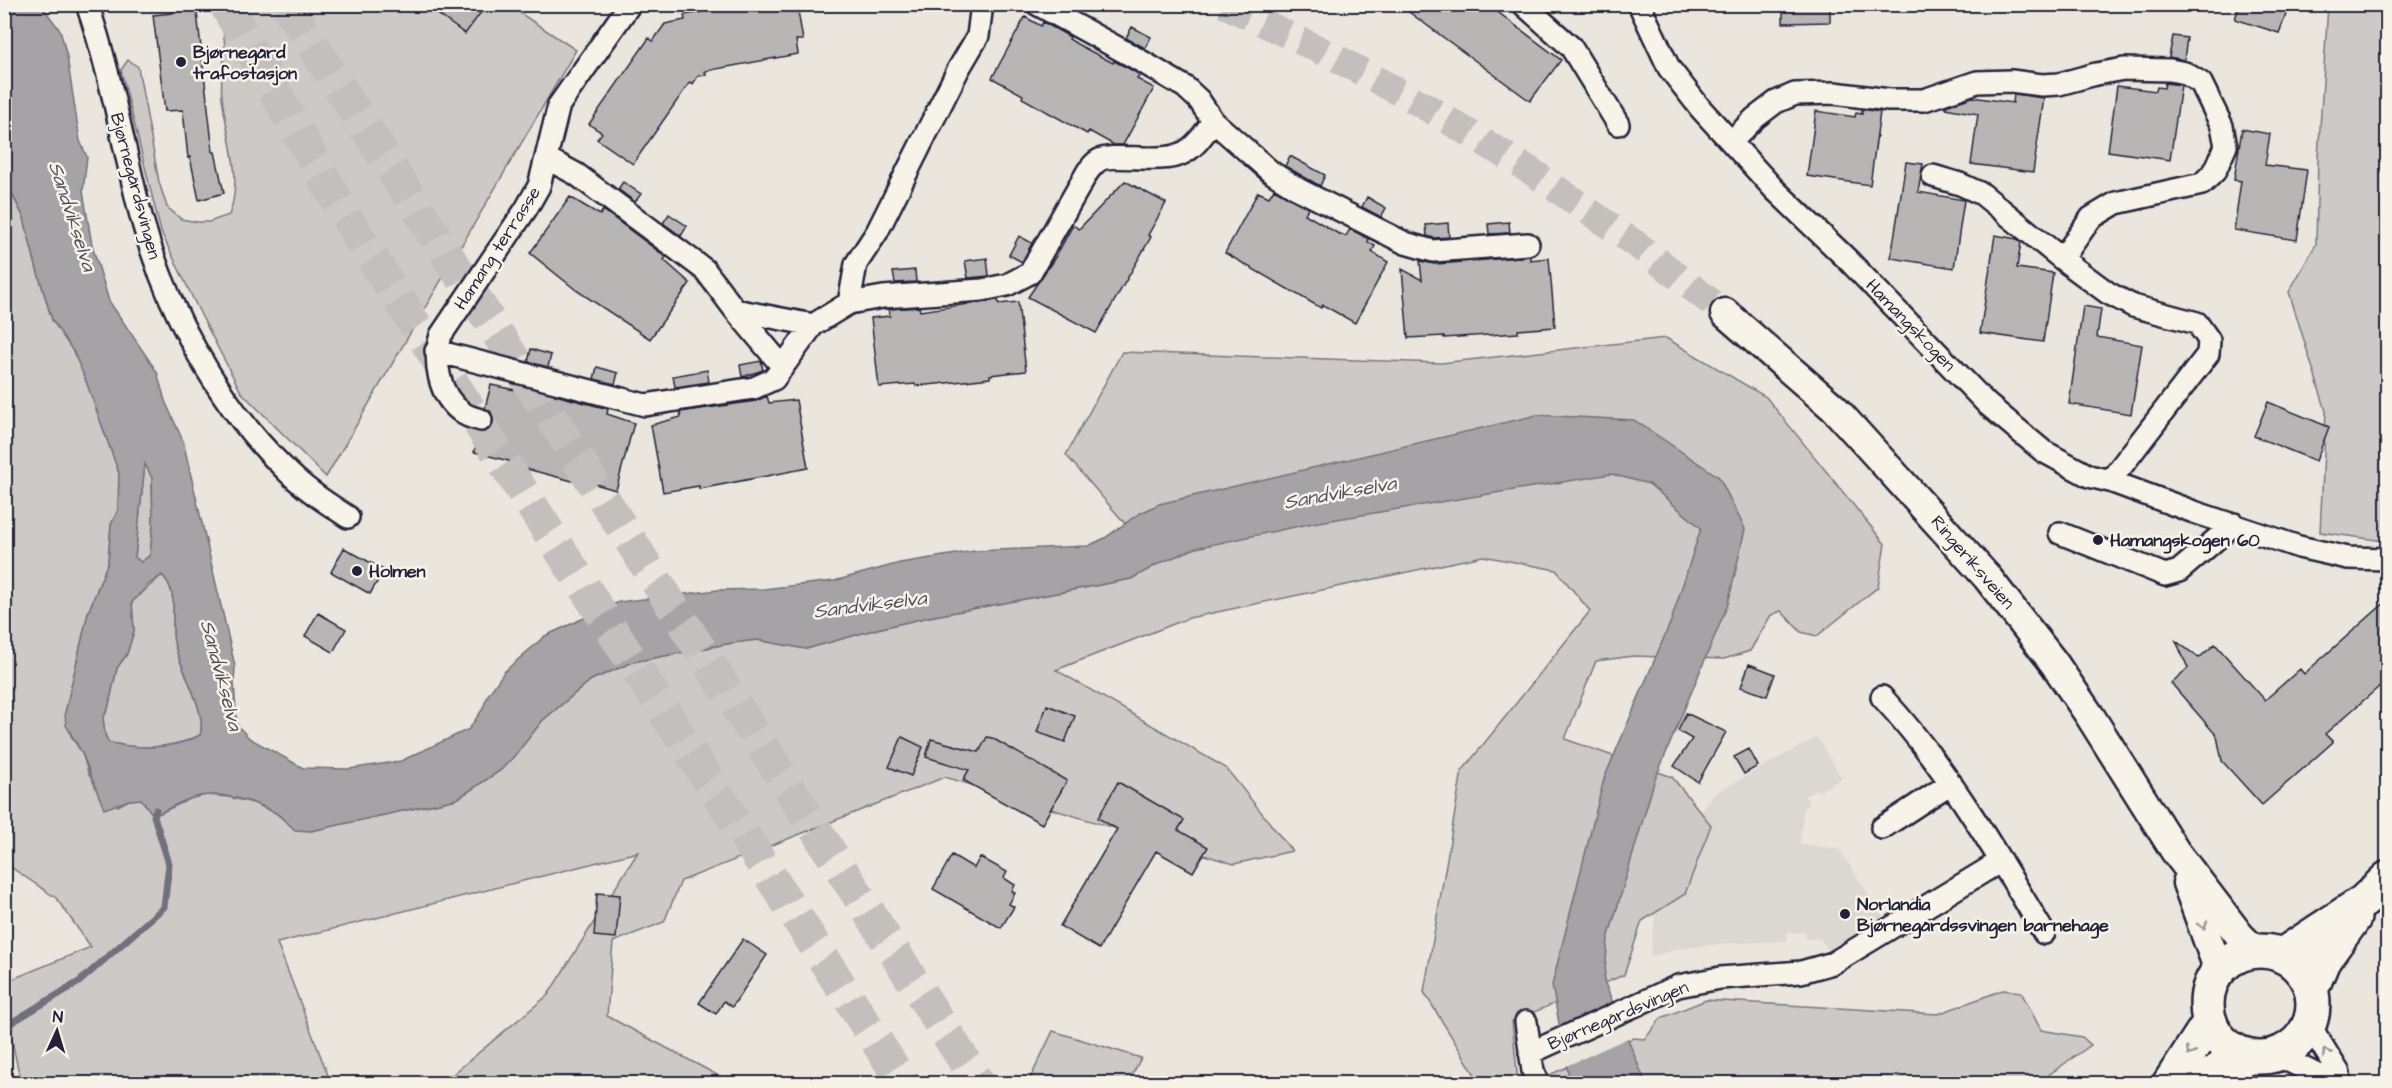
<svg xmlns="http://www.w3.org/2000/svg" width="2392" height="1088" viewBox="0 0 2392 1088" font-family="'Architects Daughter',sans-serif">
  <rect width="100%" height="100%" fill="#eae6de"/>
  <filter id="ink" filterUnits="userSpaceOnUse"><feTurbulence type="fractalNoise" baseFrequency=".0167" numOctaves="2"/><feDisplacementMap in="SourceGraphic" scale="12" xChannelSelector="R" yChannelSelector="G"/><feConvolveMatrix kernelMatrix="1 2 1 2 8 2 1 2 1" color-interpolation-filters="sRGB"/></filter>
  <g filter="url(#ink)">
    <path fill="#dbd8d2" d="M 1817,737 L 1842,778 L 1819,792 L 1818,789 L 1805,796 L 1809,805 L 1804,807 L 1800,844 L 1839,849 L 1887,923 L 1832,956 L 1820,938 L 1806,939 L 1805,932 L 1787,933 L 1787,941 L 1720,944 L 1678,949 L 1650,957 L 1656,908 L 1677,853 L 1702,810 L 1715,793 Z"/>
    <path fill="#cdc9c6" stroke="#787680" stroke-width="1.5" d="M 219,5 L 508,5 L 576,50 L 326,477 L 241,392 L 201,315 L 161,232 L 121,70 L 128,60 L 138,67 L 159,182 L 167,207 L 181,219 L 197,222 L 209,222 L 229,215 C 244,177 226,136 222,97 C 220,81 223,66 225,51 C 225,36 221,19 219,5 Z
      M 2328,5 L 2387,5 L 2387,540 L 2384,541 L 2320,532 L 2326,411 L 2289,292 L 2316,244 L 2318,158 Z
      M 4,179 L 24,218 L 36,266 L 52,320 L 73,351 L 85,378 L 119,473 L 118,510 L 111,525 L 108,562 L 88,613 L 65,713 L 71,736 L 82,753 L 89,775 L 118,806 L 129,800 L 142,799 L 154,816 L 192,798 L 207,795 L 229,797 L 253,803 L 276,813 L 284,820 L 311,831 L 457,799 L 501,770 L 517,753 L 542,721 L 591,680 L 633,662 L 732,643 L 757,640 L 806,649 L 877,629 L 929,617 L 1131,579 L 1159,563 L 1066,455 L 1122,352 L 1441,363 L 1666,338 L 1766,397 L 1885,544 L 1878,587 L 1817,636 L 1801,632 L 1781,611 L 1771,615 L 1750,651 L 1724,659 L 1633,656 L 1596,661 L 1565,739 L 1672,777 L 1711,825 L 1685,894 L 1642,921 L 1624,975 L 1512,1021 L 1518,1083 L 1480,1083 L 1424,992 L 1462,771 L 1590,611 L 1556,570 L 1483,556 L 1189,618 L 1056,670 L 1226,768 L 1292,851 L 1234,864 L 945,777 L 681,881 L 664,922 L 613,942 L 607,1016 L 732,1083 L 447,1083 L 452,1075 L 548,995 L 638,852 L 277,943 L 331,1083 L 21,1083 L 5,1008 L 5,982 L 91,947 L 56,898 L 5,863 Z
      M 145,463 L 152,478 L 153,525 L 150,555 L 141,562 L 135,558 Z
      M 162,575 C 180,592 170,620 174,642 C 179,667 208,712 200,735 C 180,746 150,749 128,746 C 122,746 116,743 109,743 L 105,735 L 103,718 L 108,709 L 117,668 L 127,654 L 134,631 L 132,602 Z
      M 2003,990 L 2021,992 L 2041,1030 L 2082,1037 L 2091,1045 L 2037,1083 L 1529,1084 L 1633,1038 L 1645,1039 L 1661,1018 L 1706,1000 L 1938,1014 Z
      M 1053,1031 L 1141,1058 L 1128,1083 L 1028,1083 Z"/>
    <path fill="#a6a3a6" stroke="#716f7b" stroke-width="1.5" fill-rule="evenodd" d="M 5,5 L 41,5 L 60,30 L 67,57 L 80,141 L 87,157 L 83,191 L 92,245 L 109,301 L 157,372 L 165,401 L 183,441 L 235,666 L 234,683 L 237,725 L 249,738 L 303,768 L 349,769 L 401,761 L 469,729 L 482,710 L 488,695 L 504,672 L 545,636 L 619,602 L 718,590 L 763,589 L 834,581 L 900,563 L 975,551 L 1088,546 L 1105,538 L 1137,515 L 1159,504 L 1537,415 L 1634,420 L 1719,477 L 1745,529 L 1728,604 L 1654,782 L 1608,939 L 1604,981 L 1644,1079 L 1650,1083 L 1570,1083 L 1552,985 L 1604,779 L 1671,621 L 1701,528 L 1649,484 L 1611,474 L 1313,523 L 1196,548 L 1160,563 L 1131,579 L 929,617 L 877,629 L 806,649 L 757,640 L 732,643 L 633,662 L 591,680 L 542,721 L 517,753 L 501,770 L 457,799 L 311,831 L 295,830 C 288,824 282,816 274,812 C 252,800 217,790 192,798 C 179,802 166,810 154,816 L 141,799 L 129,800 L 104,809 L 82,753 L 66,725 L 65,713 L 88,613 L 108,562 L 111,525 L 118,510 L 119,473 L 85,378 L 73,351 L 52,320 L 36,266 L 24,218 L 5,179 ZM 145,464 L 152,478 L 153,525 L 150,555 L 141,562 L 135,557 ZM 162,575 C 180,592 170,620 174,642 C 179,667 208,712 200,735 C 181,746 151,749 128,746 C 122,746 116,743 109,743 L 105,735 L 103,718 L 108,709 L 117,668 L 127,654 L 134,631 L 132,602 L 148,585 Z"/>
    <path fill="#eae6de" d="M 1617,1004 L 1630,1037 L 1564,1067 L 1557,1031 Z"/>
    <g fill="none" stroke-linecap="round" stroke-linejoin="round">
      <path stroke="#716f7b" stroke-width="7" d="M 4,1027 L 79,982 L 164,907 L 169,864 L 154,816 L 156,810"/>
    </g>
    <path fill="#b8b6b5" stroke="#22223b" stroke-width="1.5" d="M 171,4 L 196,4 L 213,152 L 215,152 L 224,193 L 199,200 L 190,157 L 188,158 L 183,110 L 165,111 L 153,15 L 172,13 Z
      M 424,4 L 487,4 L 465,34 Z
      M 707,4 L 716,4 L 722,9 L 743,4 L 790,4 L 791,12 L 798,11 L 803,40 L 796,40 L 798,54 L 705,71 L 706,75 L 698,76 L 693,84 L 690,82 L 633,164 L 597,139 L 602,133 L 589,124 L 649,38 L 653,41 L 665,24 L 685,20 L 684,15 L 702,12 Z
      M 1398,4 L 1487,4 L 1561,60 L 1530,101 Z
      M 1783,4 L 1830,4 L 1830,22 L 1783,23 Z
      M 2240,4 L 2290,4 L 2279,33 L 2235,19 Z
      M 1025,17 L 1041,26 L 1043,22 L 1070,37 L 1069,39 L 1077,44 L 1113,63 L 1114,61 L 1128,68 L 1140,75 L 1137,79 L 1154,88 L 1123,145 L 1114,145 L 1089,131 L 1087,134 L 1022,98 L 1023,95 L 992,78 Z
      M 1132,27 L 1151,37 L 1145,48 L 1126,38 Z
      M 2173,36 L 2187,38 L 2184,60 L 2169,57 Z
      M 2165,83 L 2181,85 L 2170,160 L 2108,151 L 2117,86 L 2156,91 L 2157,87 L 2164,88 Z
      M 2014,94 L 2044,98 L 2033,172 L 1971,164 L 1978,114 L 1945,108 L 1946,106 L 1972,97 L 2013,103 Z
      M 1862,109 L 1880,112 L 1870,185 L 1807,176 L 1816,111 L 1855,117 L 1856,113 L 1862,114 Z
      M 2242,129 L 2270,134 L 2265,165 L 2307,170 L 2297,240 L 2234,230 L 2241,181 L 2234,180 Z
      M 1290,156 L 1325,175 L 1320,186 L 1285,166 Z
      M 1906,162 L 1923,164 L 1918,192 L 1964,200 L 1954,268 L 1891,258 Z
      M 1125,181 L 1166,203 L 1148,235 L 1151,237 L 1096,333 L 1028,297 L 1056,256 L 1073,225 L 1079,229 Z
      M 623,182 L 641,194 L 635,202 L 618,189 Z
      M 1274,189 L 1308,208 L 1305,214 L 1337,233 L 1346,236 L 1350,229 L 1369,239 L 1368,242 L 1375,246 L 1372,252 L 1388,262 L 1355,323 L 1323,305 L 1321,308 L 1225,253 L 1258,192 L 1269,197 Z
      M 570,197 L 600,215 L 603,210 L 666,257 L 664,260 L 690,283 L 650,339 L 576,290 L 530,253 Z
      M 1367,197 L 1386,208 L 1381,217 L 1362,207 Z
      M 669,214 L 687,226 L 681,236 L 663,223 Z
      M 1509,222 L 1510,233 L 1489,234 L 1488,224 Z
      M 1448,223 L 1449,237 L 1434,238 L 1427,236 L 1426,225 Z
      M 1995,235 L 2017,239 L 2021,242 L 2017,268 L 2053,273 L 2043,342 L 1980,333 Z
      M 1019,236 L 1032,243 L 1022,262 L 1009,255 Z
      M 1530,256 L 1530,260 L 1549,258 L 1555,327 L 1518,330 L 1518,333 L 1444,338 L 1444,336 L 1408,338 L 1402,269 L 1422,280 L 1420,261 L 1434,264 L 1451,263 Z
      M 987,258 L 989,276 L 968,278 L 965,261 Z
      M 915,270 L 916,282 L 895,283 L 893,272 Z
      M 998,300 L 999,304 L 1018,302 L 1026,371 L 990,375 L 990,378 L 937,384 L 916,386 L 915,384 L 879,387 L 871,318 L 890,316 L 889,309 L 919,307 L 920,311 Z
      M 2083,306 L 2101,309 L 2097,337 L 2142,345 L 2131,414 L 2069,404 Z
      M 531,349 L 551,355 L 548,367 L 528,362 Z
      M 761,361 L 763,370 L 742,377 L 740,365 Z
      M 597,367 L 618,373 L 615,384 L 594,379 Z
      M 707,370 L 709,382 L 675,387 L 673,376 Z
      M 491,385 L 520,391 L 521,386 L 608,409 L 607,414 L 634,423 L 616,490 L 581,480 L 580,483 L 508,464 L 509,461 L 474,452 L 479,432 L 489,430 L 493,423 L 491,412 L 485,408 Z
      M 767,396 L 769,403 L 796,400 L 808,468 L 699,489 L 699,486 L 663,492 L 651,425 L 681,417 L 680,412 L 756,401 Z
      M 2268,402 L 2329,427 L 2316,461 L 2254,436 Z
      M 344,548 L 384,570 L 370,594 L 331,572 Z
      M 2388,600 L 2388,679 L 2325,734 L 2333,742 L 2262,805 L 2222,761 L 2217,736 L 2171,683 L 2188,668 L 2176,641 L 2199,658 L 2215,644 L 2265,700 L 2300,669 L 2304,674 Z
      M 318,613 L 346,629 L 333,652 L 305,636 Z
      M 1749,664 L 1775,674 L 1767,696 L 1741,687 Z
      M 1047,705 L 1075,716 L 1065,742 L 1037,732 Z
      M 1686,713 L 1726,732 L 1698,782 L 1674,766 L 1692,739 L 1678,731 Z
      M 902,737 L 923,747 L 911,776 L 889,767 Z
      M 987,737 L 992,738 L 1067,781 L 1042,824 L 963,780 L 969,770 L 926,757 L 931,739 L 979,752 Z
      M 1749,749 L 1758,766 L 1744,774 L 1734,757 Z
      M 1118,782 L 1184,820 L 1178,830 L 1208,847 L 1193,872 L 1156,851 L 1099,949 L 1060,926 L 1117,829 L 1098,818 Z
      M 952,855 L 974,868 L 980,857 L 1007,872 L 1004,878 L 1015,885 L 1012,891 L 1015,893 L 1009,904 L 1014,907 L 1001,928 L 933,889 Z
      M 597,893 L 620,895 L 616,938 L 594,936 Z
      M 743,939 L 767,955 L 732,1007 L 724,1001 L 716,1014 L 699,1003 Z"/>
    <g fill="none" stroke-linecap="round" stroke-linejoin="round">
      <path stroke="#c2bfbd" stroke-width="28" stroke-dasharray="28 14" stroke-linecap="butt" d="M 1224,4 L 1334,57 L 1423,105 L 1531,171 L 1640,247 L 1725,313"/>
      <path stroke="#c2bfbd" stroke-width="33" stroke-dasharray="33 16" stroke-linecap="butt" d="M 225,4 L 349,222 L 904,1084
        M 286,4 L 979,1084"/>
      <defs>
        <path id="street" d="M 87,4 C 111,73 123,146 141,216 C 165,305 217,403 283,467 C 302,487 325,502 348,517
          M 1037,4 L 1134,57 L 1185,87 L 1199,100 L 1213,121 L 1271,172 L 1298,189 L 1405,243 L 1433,251 L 1528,244
          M 1523,4 L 1571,47 L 1618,124
          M 1639,4 L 1669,68 L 1701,109 L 1774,189 L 1848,260 L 1987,404 L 2043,451 L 2089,476 L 2110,481 L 2194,512 L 2299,547 L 2348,558 L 2388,559
          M 1732,141 L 1755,118 L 1776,102 L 1795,94 L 1834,93 L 1889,100 L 1924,100 L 1977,82 L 2011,81 L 2042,85 L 2059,84 L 2096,74 L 2124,69 L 2170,70 L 2185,73 L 2201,83 L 2222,126 L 2226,146 L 2215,171 L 2202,184 L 2116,203 L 2091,218 L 2062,259
          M 546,158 L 576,174 L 705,270 L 735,310 L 782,366
          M 1933,176 L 1960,184 L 1982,194 L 2062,259 L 2108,293 L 2133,306 L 2197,323 L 2209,340 L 2208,354 L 2110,481
          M 849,303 L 883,297 L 982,290 L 1007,285 L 1030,273 L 1088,171 C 1091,168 1094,163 1098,161 C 1109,152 1160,164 1181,154 C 1195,148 1204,134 1213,121
          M 735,310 L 813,325
          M 436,351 L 645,405 L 754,388 L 774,379 L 813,325 L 849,303 L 856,264 L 877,232 L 958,70 L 978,36 L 982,4
          M 481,420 C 475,418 468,417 463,413 C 438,396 433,361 441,335 L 526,209 L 539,186 L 559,105 L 630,4
          M 2060,533 L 2165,575 L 2179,571 L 2234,524
          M 1882,697 C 1947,767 1995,851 2044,933
          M 1882,828 L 1951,783
          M 1526,1022 L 1533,1071 L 1539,1084
          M 2309,1024 L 2339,1073 L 2340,1084
          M 1530,1053 L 1678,986 L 1720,978 L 1801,972 L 1833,963 L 2001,861
          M 2275,1054 L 2335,1084"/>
        <path id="secondary" d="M 1725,313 L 1834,408 L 1987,577 L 2054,663 L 2090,716 L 2175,851 L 2240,936 L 2255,951
          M 2187,883 L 2219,971"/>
        <path id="primary" d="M2207 1004a53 53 0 1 1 106 0a53 53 0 1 1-106 0Z
          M 2282,955 L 2364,901 L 2388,878
          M 2311,990 L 2323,961 L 2354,918
          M 2169,1084 L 2210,1021
          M 2199,1084 L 2223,1067 L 2252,1056"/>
      </defs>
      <use href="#street" stroke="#22223b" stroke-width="26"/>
      <use href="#secondary" stroke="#22223b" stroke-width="33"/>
      <use href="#primary" stroke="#22223b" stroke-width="38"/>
      <use href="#street" stroke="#f7f3e8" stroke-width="21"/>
      <use href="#secondary" stroke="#f7f3e8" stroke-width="28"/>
      <use href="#primary" stroke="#f7f3e8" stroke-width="33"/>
    </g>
    <defs><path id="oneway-chevron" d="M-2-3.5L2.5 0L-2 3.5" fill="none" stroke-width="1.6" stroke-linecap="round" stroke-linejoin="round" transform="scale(1.5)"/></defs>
    <g stroke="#97959a">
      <use href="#oneway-chevron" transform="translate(2203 925) rotate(72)"/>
      <use href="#oneway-chevron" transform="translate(2190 1052) rotate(122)"/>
      <use href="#oneway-chevron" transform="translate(2326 1053) rotate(-122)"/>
    </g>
  </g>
  <g fill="#22223b" stroke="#f7f3e8" stroke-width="2">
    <circle cx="181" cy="62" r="6"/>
    <circle cx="2098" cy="540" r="6"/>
    <circle cx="357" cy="571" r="6"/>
    <circle cx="1845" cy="914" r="6"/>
  </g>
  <g text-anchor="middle" stroke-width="5" stroke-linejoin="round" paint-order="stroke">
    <g font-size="18" font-weight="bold" fill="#22223b" stroke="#f7f3e8" text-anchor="start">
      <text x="193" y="58">Bjørnegård<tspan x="193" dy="21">trafostasjon</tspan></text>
      <text x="2110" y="546">Hamangskogen 60</text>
      <text x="369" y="577">Holmen</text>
      <text x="1857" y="910">Norlandia<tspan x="1857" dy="21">Bjørnegårdssvingen barnehage</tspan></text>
    </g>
    <g font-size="18" fill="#22223b" stroke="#f7f3e8">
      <text transform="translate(136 186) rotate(75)" y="6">Bjørnegårdsvingen</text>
      <text transform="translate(497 248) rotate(-57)" y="6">Hamang terrasse</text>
      <text transform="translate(1911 325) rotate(46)" y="6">Hamangskogen</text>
      <text transform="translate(1973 562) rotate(49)" y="6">Ringeriksveien</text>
      <text transform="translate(1618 1015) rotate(-23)" y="6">Bjørnegårdsvingen</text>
    </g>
    <g font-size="20" font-style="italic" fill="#504f60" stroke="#f7f3e8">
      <text transform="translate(73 216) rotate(72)" y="7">Sandvikselva</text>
      <text transform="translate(1340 492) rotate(-10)" y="7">Sandvikselva</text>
      <text transform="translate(870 604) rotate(-7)" y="7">Sandvikselva</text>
      <text transform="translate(222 675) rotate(75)" y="7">Sandvikselva</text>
    </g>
  </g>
  <rect width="2392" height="1088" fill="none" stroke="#f7f3e8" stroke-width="24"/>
  <rect x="12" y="12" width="2368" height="1064" fill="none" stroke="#22223b" stroke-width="2" filter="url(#ink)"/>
  <g transform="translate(57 1031) rotate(4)" stroke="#f7f3e8" stroke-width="4.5" paint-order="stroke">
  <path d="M0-4.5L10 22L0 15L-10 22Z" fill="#22223b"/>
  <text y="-9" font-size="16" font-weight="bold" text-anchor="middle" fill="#22223b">N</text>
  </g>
</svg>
